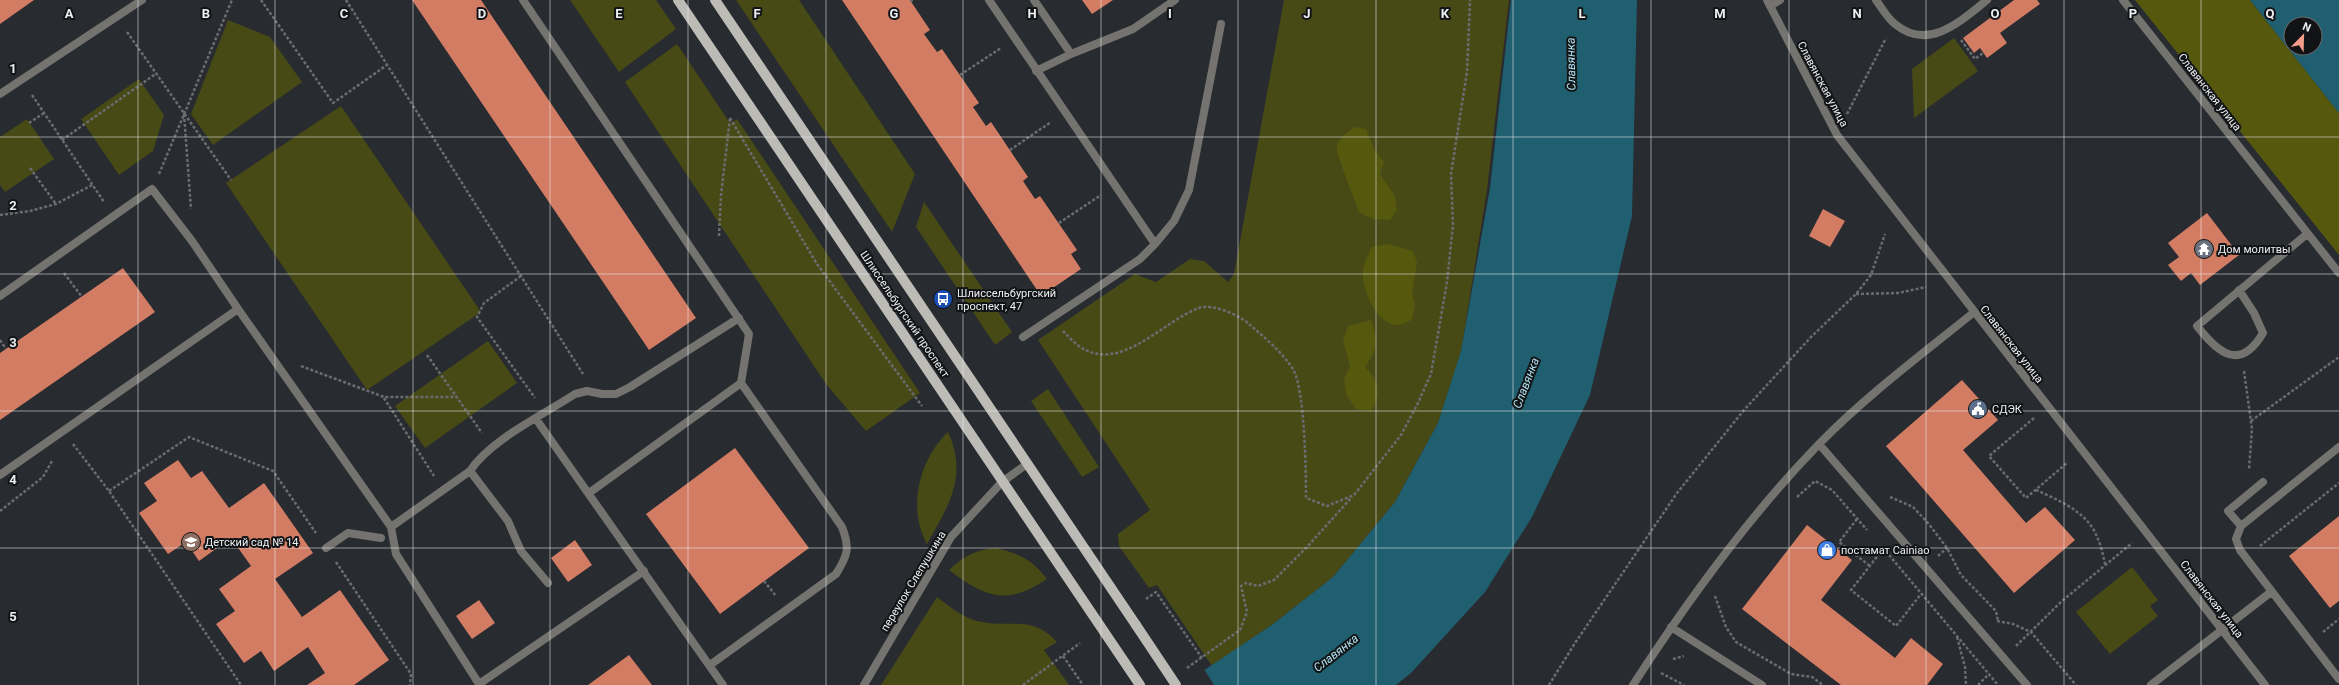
<svg xmlns="http://www.w3.org/2000/svg" width="2339" height="685" viewBox="0 0 2339 685" font-family="Roboto,sans-serif">
  <rect width="100%" height="100%" fill="#282b2f"/>
  <path fill="#484a16" d="M 570,0 L 656,0 L 676,29 L 619,72 Z
    M 736,0 L 799,0 L 915,174 L 892,232 Z
    M 1284,0 L 1509,0 L 1487,190 L 1461,352 L 1438,423 L 1395,502 L 1333,577 L 1273,624 L 1212,666 L 1157,585 L 1149,588 L 1119,546 L 1118,534 L 1150,510 L 1038,340 L 1135,274 L 1156,282 L 1190,259 L 1204,261 L 1228,282 L 1234,274 Z
    M 228,20 L 270,37 L 302,82 L 213,145 L 191,114 Z
    M 1954,38 L 1978,71 L 1914,118 L 1912,69 Z
    M 677,44 L 730,123 L 737,119 L 920,393 L 866,431 L 826,384 L 625,82 Z
    M 139,79 L 164,115 L 153,151 L 119,175 L 81,119 Z
    M 341,106 L 481,312 L 367,390 L 226,183 Z
    M 27,119 L 54,159 L 5,192 L 0,185 L 0,137 Z
    M 924,202 L 1012,332 L 995,345 L 916,227 Z
    M 488,341 L 517,383 L 425,448 L 395,406 Z
    M 1048,389 L 1099,467 L 1082,477 L 1031,401 Z
    M 948,432 C 968,476 949,505 927,544 C 907,508 919,460 948,432 Z
    M 996,548 C 1020,554 1031,559 1047,579 C 1007,606 986,598 949,570 C 964,556 975,550 996,548 Z
    M 2132,567 L 2158,600 L 2150,606 L 2158,616 L 2110,654 L 2076,612 Z
    M 937,597 C 949,606 962,617 977,621 C 1009,629 1032,614 1057,642 L 1044,650 L 1069,685 L 881,685 Z"/>
  <path fill="#56580e" d="M 2135,0 L 2250,0 L 2339,113 L 2339,255 Z
    M 1354,127 L 1366,129 L 1375,151 L 1384,162 L 1380,174 L 1395,196 L 1397,210 L 1390,220 L 1373,219 L 1359,212 C 1355,199 1335,154 1337,145 C 1340,137 1348,132 1354,127 Z
    M 1387,244 L 1413,251 L 1417,262 L 1412,293 L 1415,306 L 1412,320 C 1408,321 1402,325 1398,325 C 1377,325 1364,293 1363,276 C 1362,265 1368,256 1372,247 Z
    M 1371,320 C 1378,342 1378,348 1365,367 C 1379,382 1382,392 1371,411 L 1356,409 L 1346,394 L 1344,379 L 1350,367 L 1343,340 L 1348,326 Z"/>
  <path fill="#205f70" fill-rule="evenodd" d="M 1511,0 L 1637,0 L 1632,216 L 1590,395 L 1532,517 L 1485,592 L 1411,673 L 1396,685 L 1182,685 L 1273,624 L 1333,577 L 1395,502 L 1438,423 L 1461,351 L 1490,188 Z
    M 2250,0 L 2339,0 L 2339,113 ZM 2291,24 L 2315,24 L 2315,48 L 2291,48 Z"/>
  <path fill="#282b2f" d="M 1204,669 L 1214,685 L 1180,685 L 1181,683 Z"/>
  <path fill="#d37c64" d="M 0,0 L 34,0 L 0,24 Z
    M 412,0 L 481,0 L 696,318 L 649,350 Z
    M 842,0 L 910,0 L 930,30 L 924,34 L 937,52 L 942,49 L 979,103 L 973,107 L 986,126 L 991,122 L 1028,177 L 1023,181 L 1035,199 L 1040,196 L 1077,250 L 1071,254 L 1081,269 L 1041,296 Z
    M 1082,0 L 1113,0 L 1092,14 Z
    M 2014,0 L 2037,0 L 2040,4 L 2000,33 L 2007,43 L 1987,58 L 1980,48 L 1974,53 L 1963,38 Z
    M 1823,209 L 1845,221 L 1830,247 L 1809,236 Z
    M 2207,213 L 2239,255 L 2200,285 L 2191,273 L 2181,281 L 2168,265 L 2179,257 L 2168,243 Z
    M 123,268 L 155,312 L 0,420 L 0,353 Z
    M 1962,380 L 1998,420 L 1963,450 L 2026,523 L 2045,507 L 2075,540 L 2014,593 L 1886,446 Z
    M 735,448 L 809,548 L 720,614 L 646,514 Z
    M 178,460 L 191,478 L 202,471 L 229,508 L 264,483 L 313,553 L 275,579 L 302,617 L 340,590 L 389,660 L 354,685 L 307,685 L 325,673 L 308,647 L 274,671 L 261,651 L 244,663 L 216,624 L 235,611 L 219,589 L 251,566 L 231,538 L 199,561 L 186,542 L 168,554 L 139,513 L 157,501 L 144,483 Z
    M 2339,516 L 2339,601 L 2330,608 L 2289,556 Z
    M 1807,525 L 1852,560 L 1821,600 L 1895,658 L 1911,638 L 1943,664 L 1927,685 L 1841,685 L 1742,609 Z
    M 575,540 L 592,565 L 568,582 L 551,558 Z
    M 479,600 L 495,623 L 472,639 L 456,616 Z
    M 629,655 L 652,685 L 588,685 Z"/>
  <g fill="none" stroke-linecap="round" stroke-linejoin="round">
    <path stroke="#6a6c70" stroke-width="2.5" stroke-dasharray="3 2" stroke-linecap="butt" d="M 261,0 L 333,103 L 387,65
      M 346,0 L 583,374
      M 910,1 L 913,0
      M 127,32 L 231,180
      M 1961,40 L 1975,59 L 1983,53
      M 960,75 L 1001,48
      M 32,95 L 104,202
      M 184,114 L 191,209
      M 1847,114 L 1886,38
      M 730,118 L 817,264 L 922,406
      M 29,123 L 44,113
      M 62,140 L 157,73
      M 1010,150 L 1051,122
      M 30,168 L 56,204
      M 159,174 L 232,0
      M 0,215 L 30,211 L 56,204 L 92,185
      M 1059,223 L 1101,195
      M 719,236 L 721,195 L 730,118
      M 64,273 L 82,297
      M 521,276 L 484,303 L 477,317 L 535,398
      M 1856,294 L 1898,293 L 1926,287
      M 1063,331 C 1068,336 1073,342 1079,346 C 1119,375 1163,321 1199,308 C 1212,303 1239,315 1249,324 C 1264,337 1282,352 1293,369 C 1305,390 1306,472 1306,498 L 1327,506 L 1354,495 L 1401,435 L 1417,405 L 1431,374 L 1447,282 L 1453,225 L 1451,174 L 1467,72 L 1470,0
      M 0,340 L 6,349
      M 427,355 L 482,433
      M 301,366 L 384,397 L 457,397
      M 2244,371 L 2252,429 L 2249,469
      M 384,398 L 434,476
      M 2034,418 L 1989,456 L 2026,498 L 2068,462
      M 2251,421 L 2339,357
      M 73,444 L 109,491 L 241,685
      M 2036,490 C 2058,500 2088,512 2097,537 C 2101,545 2103,555 2105,564
      M 109,491 L 189,437 L 273,471 L 316,533
      M 1797,497 L 1815,481 L 1832,490 L 1867,530
      M 1890,497 L 1913,507 L 1928,523 L 1947,548 L 1961,575 L 1996,611 L 1998,621
      M 0,511 L 43,477 L 52,461
      M 1857,519 L 1839,542 L 1870,566
      M 2260,546 L 2339,483
      M 1883,549 L 1851,590 L 1896,626 L 1921,594
      M 1889,555 L 1998,685
      M 1938,556 L 1947,548
      M 336,562 L 411,674 L 410,685
      M 764,581 L 776,596
      M 1715,596 L 1726,627 L 1736,642 L 1791,674 L 1812,677 L 1823,685
      M 1146,599 L 1156,592 L 1202,658
      M 1997,621 L 2013,624 L 2031,632 L 2076,685
      M 2323,632 L 2339,619
      M 1957,637 L 1965,667 L 1966,685
      M 2016,646 L 2062,601 L 2132,543
      M 1063,656 L 1083,685
      M 1673,659 L 1684,656
      M 1187,668 L 1240,630 L 1247,612 L 1241,586 L 1246,583 L 1258,586 L 1274,580 L 1307,547 L 1352,497
      M 1661,673 L 1684,685
      M 1023,685 L 1080,643
      M 1549,685 L 1575,643 L 1677,493 L 1744,410 L 1811,337 L 1856,294 L 1871,275 L 1885,234
      M 1978,685 L 1989,674"/>
    <path stroke="#747370" stroke-width="8" d="M 523,0 L 749,334 L 741,383
      M 989,0 L 1155,244 L 1140,259 L 1023,337
      M 1034,0 L 1071,54 L 1133,29 L 1175,0
      M 1876,0 C 1882,8 1887,18 1895,24 C 1928,52 1961,21 1987,0
      M 2123,0 L 2339,273
      M 1770,6 L 1780,0
      M 1036,71 L 1071,54
      M 0,94 L 142,0
      M 1155,244 L 1174,221 L 1189,190 L 1221,24
      M 2239,290 L 2254,313 L 2263,333 C 2240,372 2218,353 2197,326 L 2307,234
      M 0,296 L 152,189 L 192,241 L 238,309
      M 536,419 L 723,685
      M 1819,444 L 2027,685
      M 470,471 L 508,521 L 521,551 L 548,583
      M 0,475 L 238,309 L 391,527 L 396,554 L 479,684 L 644,571
      M 2263,482 L 2228,511 L 2241,526 L 2339,447
      M 589,493 L 741,383 L 842,527 C 850,548 848,555 836,574 L 710,665
      M 2241,526 L 2236,539 L 2240,550 L 2339,679
      M 391,527 L 470,471 C 490,440 543,415 575,394 L 587,391 L 602,394 L 616,394 L 630,387 L 739,318
      M 326,548 L 348,533 L 381,538
      M 1671,627 L 1762,685
      M 1633,685 C 1688,600 1748,517 1819,444 C 1866,396 1921,355 1973,313
      M 2151,685 L 2271,592"/>
    <path stroke="#747370" stroke-width="8" d="M 1767,0 L 1837,135 L 2265,685"/>
    <path stroke="#747370" stroke-width="8" d="M 864,685 L 951,537 L 1002,482 L 1027,464"/>
    <path stroke="#bdbbb6" stroke-width="10" d="M 678,0 L 1140,685
      M 715,0 L 1136,625"/>
    <path stroke="#bdbbb6" stroke-width="10" d="M 1136,625 L 1176,685"/>
  </g>
  <path fill="none" stroke="#eceef1" stroke-width="1" stroke-opacity="0.55" d="M 138,0 L 138,685M 275,0 L 275,685M 413,0 L 413,685M 550,0 L 550,685M 688,0 L 688,685M 826,0 L 826,685M 963,0 L 963,685M 1101,0 L 1101,685M 1238,0 L 1238,685M 1376,0 L 1376,685M 1513,0 L 1513,685M 1651,0 L 1651,685M 1789,0 L 1789,685M 1926,0 L 1926,685M 2064,0 L 2064,685M 2201,0 L 2201,685M 0,137 L 2339,137M 0,274 L 2339,274M 0,411 L 2339,411M 0,548 L 2339,548"/>
  <defs>
    <symbol id="temple-disc" viewBox="-11 -11 22 22"><circle r="9.5" fill="#6b7280" stroke="#121315"/><path d="M0-6L5-2H3V0L6.5 2.5H4V6H1.5V3h-3V6H-4V2.5H-6.5L-3 0V-2H-5Z" fill="#fff"/></symbol>
    <symbol id="bus-disc" viewBox="-11 -11 22 22"><circle r="9.5" fill="#1a4fb4" stroke="#121315"/><path d="M-5-6H5V4H4V6H2V4H-2V6H-4V4H-5ZM-3.5-4V0h7V-4ZM-3.5 1.2v1.5H-2V1.2ZM2 1.2v1.5H3.5V1.2Z" fill="#fff"/></symbol>
    <symbol id="civic-disc" viewBox="-11 -11 22 22"><circle r="9.5" fill="#5c6f8a" stroke="#121315"/><path d="M-.6-6.5H3V-4.5H.6V-3L4-1V1h2V6H-6V1h2V-1L-.6-3ZM-1.2 2.5V6h2.4V2.5Z" fill="#fff"/></symbol>
    <symbol id="school-disc" viewBox="-11 -11 22 22"><circle r="9.5" fill="#8d6e63" stroke="#121315"/><path d="M0-5L7-2L0 1L-7-2ZM-4 1L0 2.5L4 1V4Q0 6-4 4Z" fill="#fff"/></symbol>
    <symbol id="shop-disc" viewBox="-11 -11 22 22"><circle r="9.5" fill="#3f7fe0" stroke="#121315"/><path d="M-5-2.5h2.3a2.7 3.5 0 0 1 5.4 0H5L5.5 6h-11ZM-1.5-2.5h3a1.5 2.3 0 0 0-3 0Z" fill="#fff"/></symbol>
  </defs>
  <g fill-rule="evenodd">
    <use href="#temple-disc" x="2193" y="238" width="22" height="22"/>
    <use href="#bus-disc" x="932" y="288" width="22" height="22"/>
    <use href="#civic-disc" x="1967" y="398" width="22" height="22"/>
    <use href="#school-disc" x="180" y="531" width="22" height="22"/>
    <use href="#shop-disc" x="1816" y="539" width="22" height="22"/>
  </g>
  <g text-anchor="middle" stroke-width="4" stroke-linejoin="round" paint-order="stroke">
    <g font-size="11" fill="#eceef1" stroke="#121315">
      <text transform="translate(1823 84) rotate(62)" y="4">Славянская улица</text>
      <text transform="translate(2210 92) rotate(52)" y="4">Славянская улица</text>
      <text transform="translate(905 314) rotate(56)" y="4">Шлиссельбургский проспект</text>
      <text transform="translate(2012 344) rotate(52)" y="4">Славянская улица</text>
      <text transform="translate(913 581) rotate(-59)" y="4">переулок Слепушкина</text>
      <text transform="translate(2212 599) rotate(52)" y="4">Славянская улица</text>
    </g>
    <g font-size="11" fill="#eceef1" stroke="#121315" text-anchor="start">
      <text x="2218" y="253">Дом молитвы</text>
      <text x="957" y="297">Шлиссельбургский<tspan x="957" dy="13">проспект, 47</tspan></text>
      <text x="1992" y="413">СДЭК</text>
      <text x="205" y="546">Детский сад № 14</text>
      <text x="1841" y="554">постамат Cainiao</text>
    </g>
    <g font-size="12" font-style="italic" fill="#afe3f3" stroke="#121315">
      <text transform="translate(1571 64) rotate(-91)" y="4">Славянка</text>
      <text transform="translate(1526 383) rotate(-69)" y="4">Славянка</text>
      <text transform="translate(1336 653) rotate(-38)" y="4">Славянка</text>
    </g>
  </g>
  <g font-size="13" text-anchor="middle" font-weight="bold" fill="#eceef1" stroke="#121315" stroke-width="4" stroke-linejoin="round" paint-order="stroke">
    <text x="69" y="18">A</text>
    <text x="206" y="18">B</text>
    <text x="344" y="18">C</text>
    <text x="482" y="18">D</text>
    <text x="619" y="18">E</text>
    <text x="757" y="18">F</text>
    <text x="894" y="18">G</text>
    <text x="1032" y="18">H</text>
    <text x="1170" y="18">I</text>
    <text x="1307" y="18">J</text>
    <text x="1445" y="18">K</text>
    <text x="1582" y="18">L</text>
    <text x="1720" y="18">M</text>
    <text x="1857" y="18">N</text>
    <text x="1995" y="18">O</text>
    <text x="2133" y="18">P</text>
    <text x="2270" y="18">Q</text>
    <text x="13" y="73">1</text>
    <text x="13" y="210">2</text>
    <text x="13" y="347">3</text>
    <text x="13" y="484">4</text>
    <text x="13" y="621">5</text>
  </g>
  <g transform="translate(2303 36) rotate(23)"><circle r="19" fill="#121315" stroke="#696b6d"/>
  <path d="M0-3L7 15L0 10L-7 15Z" fill="#f49d8b"/>
  <text y="-6" font-size="11" font-weight="bold" text-anchor="middle" fill="#eceef1">N</text>
  </g>
</svg>
